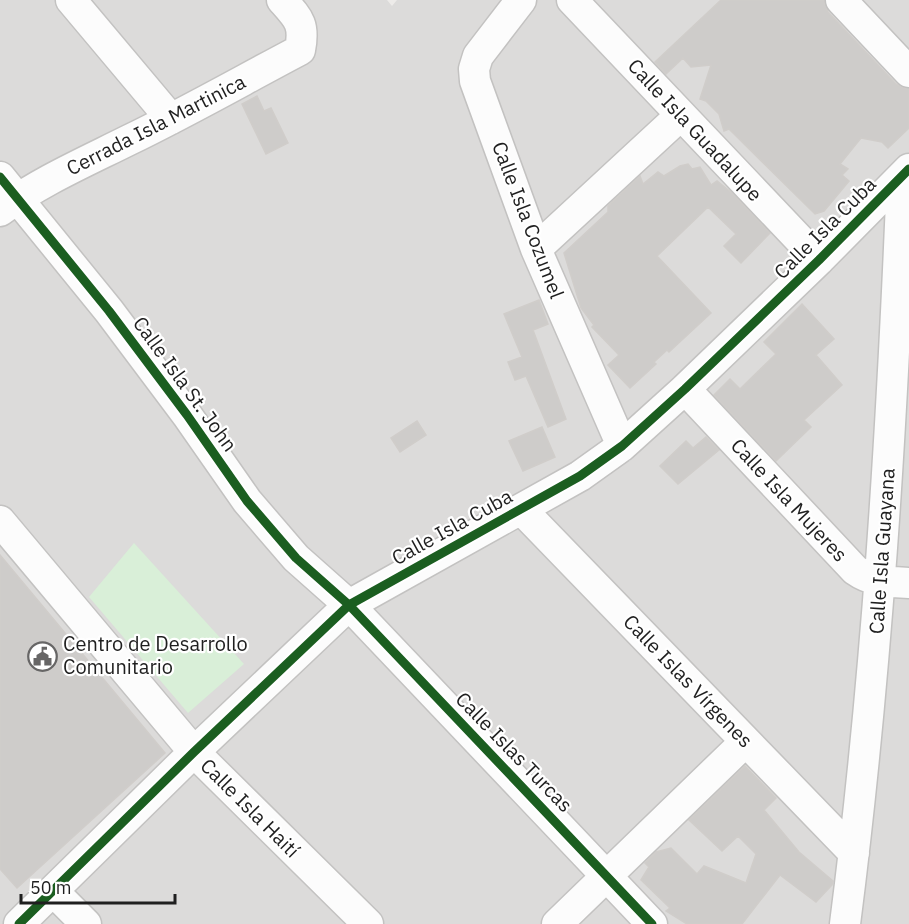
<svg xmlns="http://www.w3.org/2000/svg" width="909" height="924" viewBox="0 0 909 924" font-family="'IBM Plex Sans',sans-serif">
  <rect width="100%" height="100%" fill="#edebe9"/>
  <path fill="#dcdbda" d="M 0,0 L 387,0 L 392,6 L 397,0 L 909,0 L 909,924 L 0,924 Z"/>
  <path fill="#d9efd8" d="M 134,543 L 244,664 L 188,713 L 89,597 Z"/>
  <path fill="#ceccca" stroke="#d0cdca" stroke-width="1.5" d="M 721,0 L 824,0 L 828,12 L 896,84 L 904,88 L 909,89 L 909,128 L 888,148 L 882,142 L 861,138 L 840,164 L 848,169 L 842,175 L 849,181 L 824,211 L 815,214 L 729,129 L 724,131 L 719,114 L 706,101 L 700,99 L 711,65 L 691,67 L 683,58 L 666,74 L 655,62 Z
    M 257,96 L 264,111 L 271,108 L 288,143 L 266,154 L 242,104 Z
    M 688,164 L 692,169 L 700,167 L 711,185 L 717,181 L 732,193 L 770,233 L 741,263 L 724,246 L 736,234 L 708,207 L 657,256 L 711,313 L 669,352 L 667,350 L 654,362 L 656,364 L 630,388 L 608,365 L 619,355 L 592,327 L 594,325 L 581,308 L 564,253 L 608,212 L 608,206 L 640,176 L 643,184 L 658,172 L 664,176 L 680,166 Z
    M 539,300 L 548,324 L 533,330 L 566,419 L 548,427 L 526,376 L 515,380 L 508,362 L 522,357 L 504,314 Z
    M 802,304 L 834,339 L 816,355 L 842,385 L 804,420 L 811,427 L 776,461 L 714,395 L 730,379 L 740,389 L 776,354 L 764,342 Z
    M 417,421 L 426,435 L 400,452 L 391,438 Z
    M 542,427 L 555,457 L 523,471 L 509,441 Z
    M 706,437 L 719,450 L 678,484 L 660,466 L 686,441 L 693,448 Z
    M 0,555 L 165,753 L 17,888 L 0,869 Z
    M 745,766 L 776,798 L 764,810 L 799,852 L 833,881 L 832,885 L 816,902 L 780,875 L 742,924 L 687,924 L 666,911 L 670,908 L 641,880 L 649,867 L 645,863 L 656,852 L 671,848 L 697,874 L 704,866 L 746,883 L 756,854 L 738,836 L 722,851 L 689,820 Z"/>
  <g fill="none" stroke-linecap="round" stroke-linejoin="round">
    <defs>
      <path id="minor" d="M 71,0 L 171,119
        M 521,0 L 478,56 L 474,69 L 475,81 L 536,249 L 622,446
        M 572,0 L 819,260
        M 841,0 L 909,72
        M 0,177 L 109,311 L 187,415 L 247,501 L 296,558 L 349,605 L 652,924
        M 0,211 C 39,182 85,162 129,140 C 187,112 243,80 300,50 C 305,24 299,19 282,0
        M 536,249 L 681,115
        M 685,389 L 855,570 C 872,582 889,582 909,583
        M 522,510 L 854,853
        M 0,521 L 194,752 L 368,924
        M 53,891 L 86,924
        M 19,924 L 194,752 L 349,605 L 580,476 L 622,446 L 685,389 L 819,260 L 909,169
        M 557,924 L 745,742
        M 845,924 C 877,676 892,427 902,177"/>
    </defs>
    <use href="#minor" stroke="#c3c2c1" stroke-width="33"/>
    <use href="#minor" stroke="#fcfcfc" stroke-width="30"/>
    <defs>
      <path id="cycleway" d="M 0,177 L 109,311 L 187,415 L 247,501 L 296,558 L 349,605 L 652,924
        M 19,924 L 194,752 L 349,605 L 580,476 L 622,446 L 685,389 L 819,260 L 909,169"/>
    </defs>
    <use href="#cycleway" stroke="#fff" stroke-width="13"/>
    <use href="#cycleway" stroke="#1b5e20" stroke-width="9"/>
  </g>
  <defs>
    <symbol id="civic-ring" viewBox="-11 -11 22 22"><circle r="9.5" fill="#fff" stroke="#676666" stroke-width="1.5"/><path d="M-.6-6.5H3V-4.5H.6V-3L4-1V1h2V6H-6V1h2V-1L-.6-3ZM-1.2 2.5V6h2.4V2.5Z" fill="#676666"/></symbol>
  </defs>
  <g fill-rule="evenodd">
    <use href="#civic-ring" x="26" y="640" width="33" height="33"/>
  </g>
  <g text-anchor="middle" stroke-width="4.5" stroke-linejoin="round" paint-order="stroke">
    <g font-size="20" fill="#1f1f1f" stroke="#fff">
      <text transform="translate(156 125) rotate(-27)" y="7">Cerrada Isla Martinica</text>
      <text transform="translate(695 130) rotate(47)" y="7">Calle Isla Guadalupe</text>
      <text transform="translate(528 220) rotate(69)" y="7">Calle Isla Cozumel</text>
      <text transform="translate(825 228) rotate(-45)" y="7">Calle Isla Cuba</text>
      <text transform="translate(185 384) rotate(54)" y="7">Calle Isla St. John</text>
      <text transform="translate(789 500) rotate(47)" y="7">Calle Isla Mujeres</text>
      <text transform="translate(452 527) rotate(-29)" y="7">Calle Isla Cuba</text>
      <text transform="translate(882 551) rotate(-86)" y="7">Calle Isla Guayana</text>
      <text transform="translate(688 681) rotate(46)" y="7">Calle Islas Vírgenes</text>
      <text transform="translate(514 752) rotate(46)" y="7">Calle Islas Turcas</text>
      <text transform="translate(250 808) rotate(45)" y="7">Calle Isla Haití</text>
    </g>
    <g font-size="20" fill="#1f1f1f" stroke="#fff" text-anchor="start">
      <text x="63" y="651">Centro de Desarrollo<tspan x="63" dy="23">Comunitario</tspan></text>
    </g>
  </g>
  <path d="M21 894v9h154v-9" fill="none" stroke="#1f1f1f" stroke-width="3"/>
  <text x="30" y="894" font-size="18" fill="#1f1f1f" stroke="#ffffff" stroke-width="4.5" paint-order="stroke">50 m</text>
</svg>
